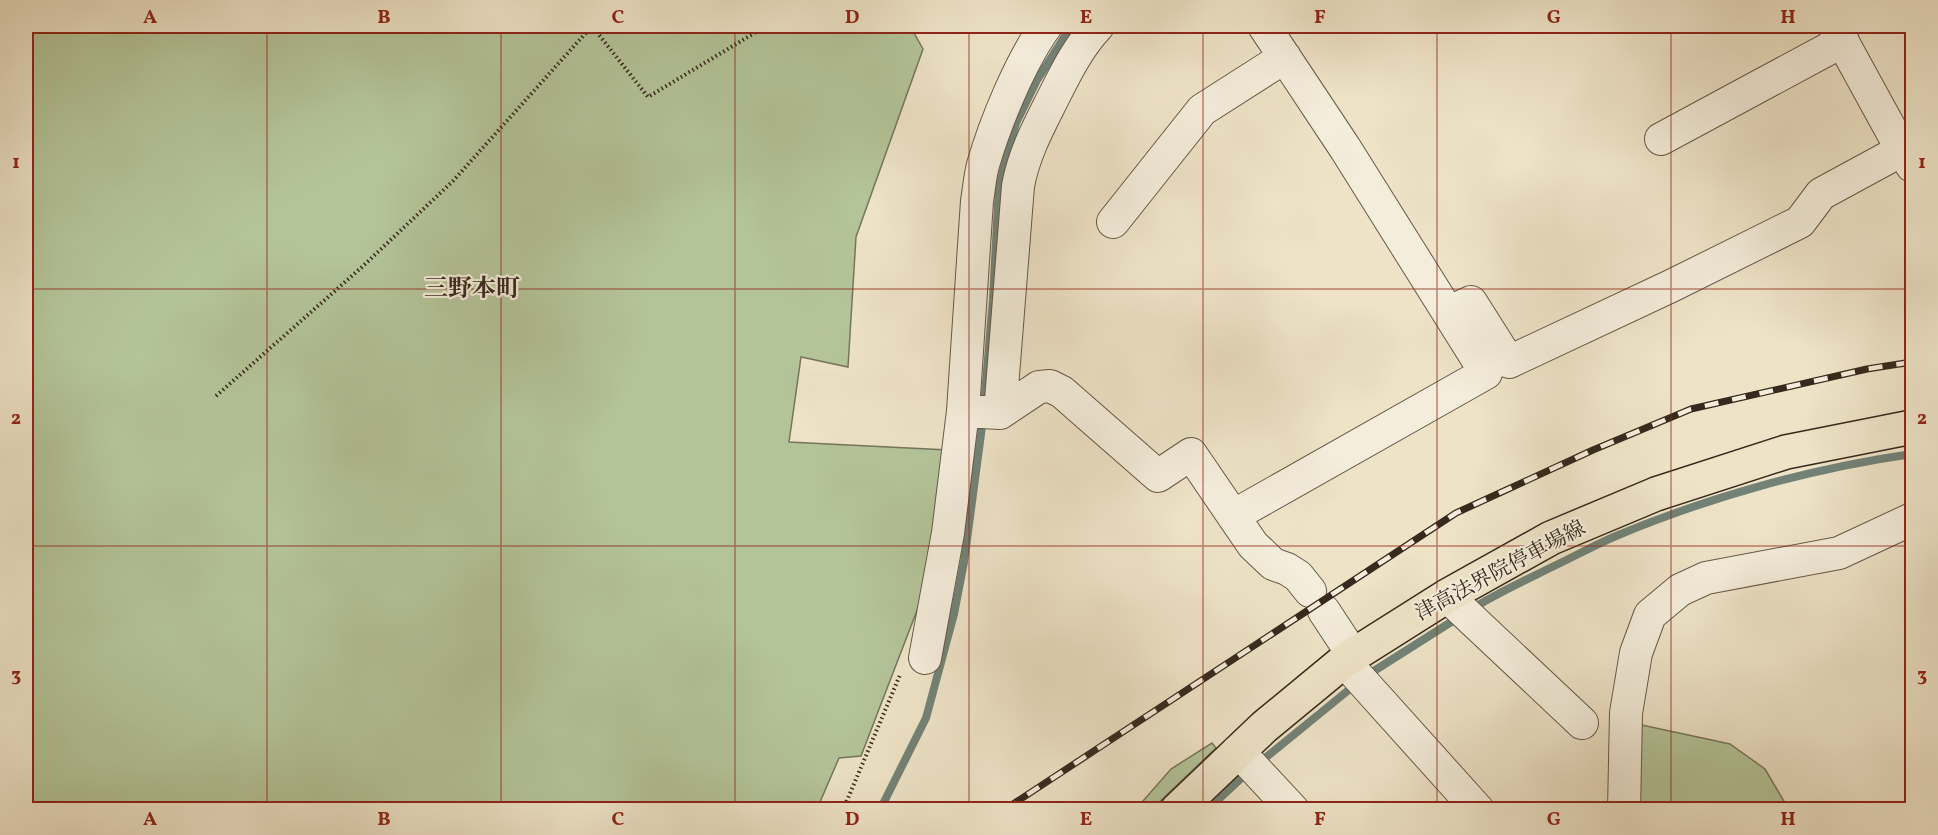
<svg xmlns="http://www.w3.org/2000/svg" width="1938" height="835" viewBox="0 0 1938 835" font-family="Vollkorn,'Noto Serif JP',serif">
  <rect width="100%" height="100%" fill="#eee3c7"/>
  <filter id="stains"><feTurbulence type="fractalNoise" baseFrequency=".00333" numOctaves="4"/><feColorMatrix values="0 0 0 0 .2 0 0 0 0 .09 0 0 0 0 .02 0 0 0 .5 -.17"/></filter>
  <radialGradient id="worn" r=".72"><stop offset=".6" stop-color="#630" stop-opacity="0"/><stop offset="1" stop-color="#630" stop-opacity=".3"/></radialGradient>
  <path fill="#b4c499" stroke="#76765b" stroke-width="1.5" d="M 26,26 L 910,26 L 923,49 L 856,237 L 848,367 L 801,357 L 789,442 L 948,450 L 931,574 L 861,756 L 839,758 L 817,809 L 26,809 Z
    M 1637,724 L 1730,744 L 1765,769 L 1785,803 L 1786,809 L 1634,810 Z
    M 1212,743 L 1216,748 L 1152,809 L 1150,809 L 1143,801 L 1171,769 Z"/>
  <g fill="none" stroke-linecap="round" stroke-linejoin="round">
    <path stroke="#728277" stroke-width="8" d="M 984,406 L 993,300 L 999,186 L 1016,123 L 1037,80 L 1067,33 L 1074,26
      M 1470,610 C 1497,593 1526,580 1554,566 C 1575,556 1595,545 1616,536 C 1709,497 1813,468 1912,454
      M 1366,676 L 1459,617
      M 1259,763 L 1356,684
      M 880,810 L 926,718 L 954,614 L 964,562 L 983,419
      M 1207,810 L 1249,771"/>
    <defs>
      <path id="minor" d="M 1834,26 L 1902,150 L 1912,166
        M 1661,139 L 1843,41
        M 1113,222 L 1202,110 L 1285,57
        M 1449,312 L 1471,302 L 1509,362 L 1671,286 L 1800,222 L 1821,194 L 1902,150
        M 963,411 L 1000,413 L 1039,387 L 1050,386 L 1062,392 L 1158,476 L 1191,454 L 1253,545 L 1273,564 L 1287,569 L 1298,576 L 1310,591
        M 1000,413 L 1018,186 C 1024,153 1039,126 1054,96 C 1066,72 1079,46 1098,26
        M 1233,516 L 1486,373 L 1345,148 L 1264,26
        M 1447,596 L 1582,723
        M 1324,611 L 1353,655
        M 925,658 L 948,533 L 963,411 L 977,201 C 979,189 980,176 983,165 C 995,123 1021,60 1046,26
        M 1344,661 L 1478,810
        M 1238,751 L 1293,810
        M 1624,810 L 1626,713 L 1636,653 L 1650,615 L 1680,590 L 1706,578 L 1839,553 L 1912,519"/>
      <path id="major" d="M 1177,810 L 1264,727 L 1344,661 L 1447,596 L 1551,538 L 1656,494 L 1786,452 L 1912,427"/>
    </defs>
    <use href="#minor" stroke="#655848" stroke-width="34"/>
    <use href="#major" stroke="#37291d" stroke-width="36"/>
    <path stroke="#37291d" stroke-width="4" stroke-dasharray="1.5 3" stroke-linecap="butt" d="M 216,396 L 362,267 L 453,181 L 592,26 L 648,97 L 766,26
      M 843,810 L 900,675"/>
    <use href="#minor" stroke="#f4eddb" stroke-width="32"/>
    <use href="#major" stroke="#eee3c7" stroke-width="33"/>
    <defs>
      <path id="rail" d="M 1004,810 L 1456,513 L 1593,450 L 1691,409 L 1867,369 L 1912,362"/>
    </defs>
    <use href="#rail" stroke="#37291d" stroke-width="7"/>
    <use href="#rail" stroke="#f4eddb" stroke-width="4.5" stroke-dasharray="14" stroke-linecap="butt"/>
  </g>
  <path fill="none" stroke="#8f2418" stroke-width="1.5" stroke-opacity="0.55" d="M 267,26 L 267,810M 501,26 L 501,810M 735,26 L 735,810M 969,26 L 969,810M 1203,26 L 1203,810M 1437,26 L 1437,810M 1671,26 L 1671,810M 26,289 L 1912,289M 26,546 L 1912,546"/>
  <g text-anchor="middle" stroke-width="4.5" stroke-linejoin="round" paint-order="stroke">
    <g font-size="21" fill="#37291d" stroke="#f4eddb">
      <text transform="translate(1500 570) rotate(-28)" y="7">津高法界院停車場線</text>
    </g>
    <g font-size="24" font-weight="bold" fill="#37291d" stroke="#f4eddb">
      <text x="472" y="296">三野本町</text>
    </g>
  </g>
  <rect width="1938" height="835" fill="none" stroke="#eee3c7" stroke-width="66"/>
  <rect x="33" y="33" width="1872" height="769" fill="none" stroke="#8f2418" stroke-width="2"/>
  <g font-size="20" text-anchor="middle" font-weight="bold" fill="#8f2418">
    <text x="150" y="23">A</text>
    <text x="384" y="23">B</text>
    <text x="618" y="23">C</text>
    <text x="852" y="23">D</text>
    <text x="1086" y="23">E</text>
    <text x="1320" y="23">F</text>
    <text x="1554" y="23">G</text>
    <text x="1788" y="23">H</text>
    <text x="16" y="168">1</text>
    <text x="1922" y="168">1</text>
    <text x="16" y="424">2</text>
    <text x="1922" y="424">2</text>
    <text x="16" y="681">3</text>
    <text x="1922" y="681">3</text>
    <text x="150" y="825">A</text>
    <text x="384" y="825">B</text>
    <text x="618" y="825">C</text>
    <text x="852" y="825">D</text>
    <text x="1086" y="825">E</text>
    <text x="1320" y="825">F</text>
    <text x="1554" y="825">G</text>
    <text x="1788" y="825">H</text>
  </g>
  <rect width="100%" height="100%" filter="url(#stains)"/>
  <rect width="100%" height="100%" fill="url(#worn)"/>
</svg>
